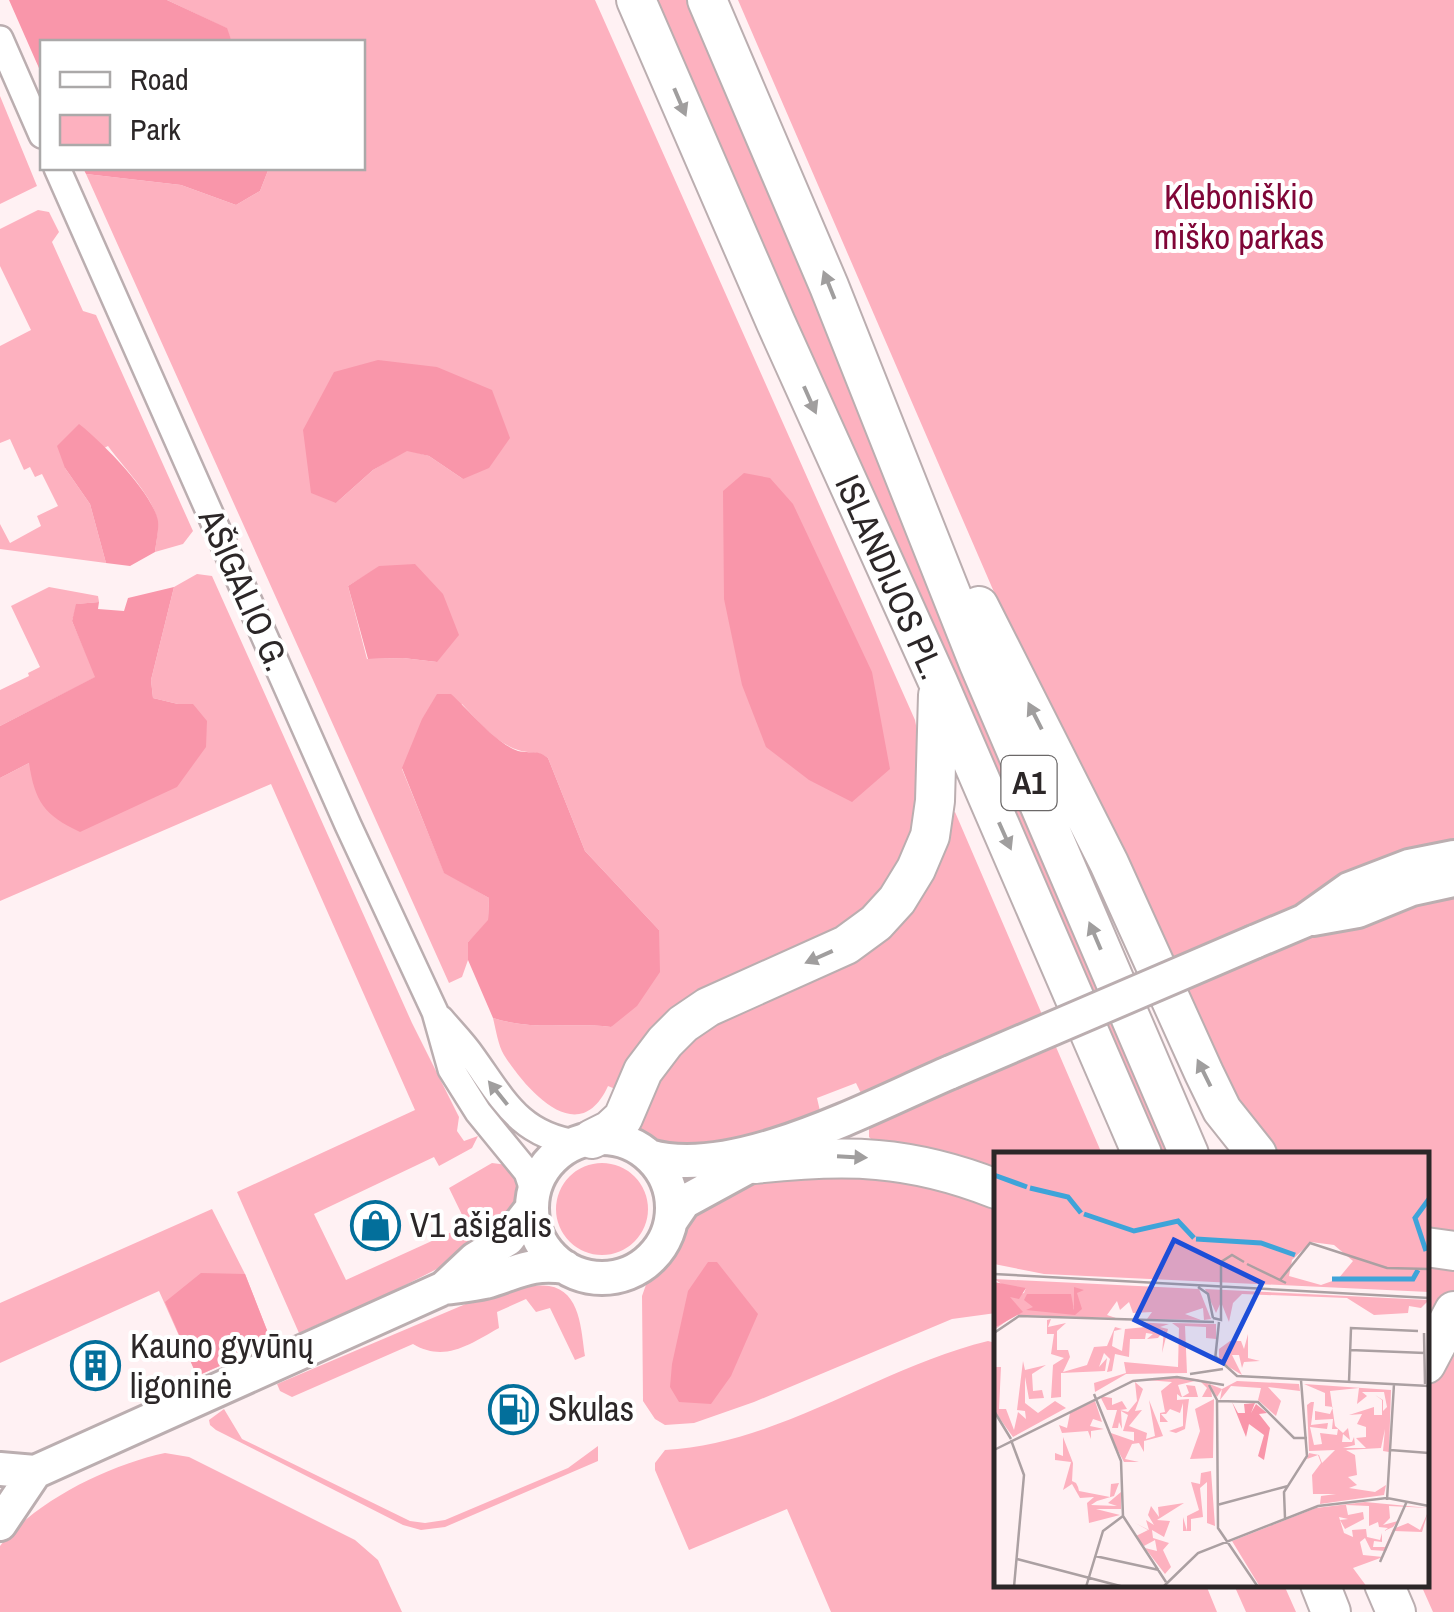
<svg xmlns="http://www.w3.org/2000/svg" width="1454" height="1612" viewBox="0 0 1454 1612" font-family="'Archivo Narrow',sans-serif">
  <rect width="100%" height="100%" fill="#fff1f3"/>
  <path fill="#fdb1bf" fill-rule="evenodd" d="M 167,0 L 595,0 L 915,720 L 924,767 L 922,824 L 867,914 L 620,1091 L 608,1086 C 579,1150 527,1091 504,1055 C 498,1045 496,1030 493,1018 C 533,1031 570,1022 611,1027 L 659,930 L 585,851 L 548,758 C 537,750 530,754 518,750 C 497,744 477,720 462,704 L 402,769 L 444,872 L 489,898 L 488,921 L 468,942 L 468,960 L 462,977 L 449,983 L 86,174 L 181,185 L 236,205 L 260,191 L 269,168 L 362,168 L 362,42 L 232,42 L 226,28 ZM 437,367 L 463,479 L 429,456 L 407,450 L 373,470 L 336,503 ZM 379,567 L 437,662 L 403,658 L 367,659 L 348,586 Z
    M 653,0 L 694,0 L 1189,1154 L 1147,1154 Z
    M 738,0 L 1454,0 L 1454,1612 L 1433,1612 L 1421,1585 L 1426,1584 L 1426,1154 L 1237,1154 Z
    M 0,96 L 37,186 L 0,204 Z
    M 38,210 L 49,212 L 59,232 L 52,242 L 83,311 L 96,315 L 193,531 L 183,544 L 155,552 C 156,542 159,530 157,520 C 153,496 123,467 108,446 L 65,468 L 90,504 L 106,563 L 0,549 L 0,524 L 10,543 L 41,526 L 37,516 L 58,506 L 42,474 L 35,477 L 30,467 L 24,470 L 10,439 L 0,443 L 0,346 L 31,330 L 0,266 L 0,229 Z
    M 197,574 L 212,576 L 412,1023 L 459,1117 L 457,1131 L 464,1141 L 478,1136 L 472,1148 L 439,1166 L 434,1157 L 314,1214 L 346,1280 L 467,1225 L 449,1188 L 492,1163 L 508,1165 C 520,1183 524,1202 511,1222 C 505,1229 494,1235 486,1240 C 428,1278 362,1305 299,1333 L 237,1192 L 415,1110 L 271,784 L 0,901 L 0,778 L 29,763 L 178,704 L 153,698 L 151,680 L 174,587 Z
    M 49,587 L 98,596 L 99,602 L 77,604 L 72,621 L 96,677 L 0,726 L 0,690 L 29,676 L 28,673 L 40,667 L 11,606 Z
    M 955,812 L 1102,1154 L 996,1154 L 996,1175 L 877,1145 L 869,1137 L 869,1128 L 876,1124 L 856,1083 L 817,1098 L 820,1111 C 789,1123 692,1164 662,1149 C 653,1144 645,1135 636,1130 L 648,1093 L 699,1029 L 849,959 L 948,816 Z
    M556 1209a46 46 0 1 1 92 0a46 46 0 1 1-92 0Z
    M 879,1172 L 996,1204 L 996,1313 L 952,1319 L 754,1402 L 694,1423 L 665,1425 L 655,1419 L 643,1401 L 642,1296 L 648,1279 L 663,1269 L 677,1249 L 693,1211 L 753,1182 Z
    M 212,1209 L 245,1274 L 272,1343 L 197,1376 L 159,1291 L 0,1363 L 0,1303 Z
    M 524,1285 C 532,1286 541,1285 549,1286 C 581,1291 581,1331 585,1356 L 575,1360 L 550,1308 L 536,1312 L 526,1299 L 497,1312 L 499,1328 C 470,1344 445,1363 413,1344 L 292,1397 L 280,1391 L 277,1384 L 501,1289 Z
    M 988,1341 L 996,1343 L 996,1584 L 1206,1585 L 1217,1612 L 831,1612 L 787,1509 L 689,1550 L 655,1470 L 655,1463 L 665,1450 C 779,1444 878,1368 988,1341 Z
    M 224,1409 L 242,1439 L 410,1521 L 425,1523 L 445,1520 L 568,1468 L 598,1446 L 598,1461 L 445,1527 L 421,1530 L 403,1525 L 216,1430 L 210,1425 L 209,1420 Z
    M 165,1453 L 189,1457 L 355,1540 L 378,1560 L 402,1612 L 0,1612 L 0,1546 C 35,1501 109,1465 165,1453 Z
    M 1234,1585 L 1284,1585 L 1296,1612 L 1246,1612 Z"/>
  <path fill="#f996aa" d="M 9,0 L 167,0 L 227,28 L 232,42 L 42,42 L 42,75 Z
    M 83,168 L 269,168 L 260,191 L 236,205 L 181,185 L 86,174 Z
    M 378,360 L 437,367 L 492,390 L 510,438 L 489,468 L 463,479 L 429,456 L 407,451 L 373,470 L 336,503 L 311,493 L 303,430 L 334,372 Z
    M 79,424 C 101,441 153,493 158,521 C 159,530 156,543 155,552 L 130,566 L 106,563 L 90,504 L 65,468 L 57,446 Z
    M 744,473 L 770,478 L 793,504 L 872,672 L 890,769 L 852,802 L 809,780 L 766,747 L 742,685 L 724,599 L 723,491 Z
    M 415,564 L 443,594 L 459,635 L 437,662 L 403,658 L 368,659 L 348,586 L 379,566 Z
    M 174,587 L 151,680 L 153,698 L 178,704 L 193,704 L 207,721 L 206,747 L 177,787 L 80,832 C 44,815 35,802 29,763 L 0,778 L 0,726 L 95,677 L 72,621 L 76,604 L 99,602 L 98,609 L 124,611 L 128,598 Z
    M 437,694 L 451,694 C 469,710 495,743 518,751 C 531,754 537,749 548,758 L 585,851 L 659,930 L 660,972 L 637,1006 L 611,1027 C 570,1022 533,1031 493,1018 L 468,960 L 468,942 L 488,920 L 489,898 L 444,873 L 402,768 L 422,719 Z
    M 708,1262 L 717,1262 L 758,1314 L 731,1376 L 711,1404 L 679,1402 L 670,1387 L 672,1364 L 688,1291 Z
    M 201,1273 L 245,1274 L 272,1343 L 197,1376 L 165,1302 Z"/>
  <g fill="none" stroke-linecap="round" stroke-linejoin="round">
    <defs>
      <path id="minor" d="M 0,39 L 42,135
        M 57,168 L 348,825 L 435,1012 L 451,1069 L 478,1112 L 527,1172 L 534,1193
        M 441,1019 C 451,1031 463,1043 472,1056 C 503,1099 519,1135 577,1143"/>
      <path id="major" d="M 1313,919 L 1358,911 L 1412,889 L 1454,880
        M 1254,942 L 1304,921 L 1349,889 L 1409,866 L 1454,857
        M532 1208a70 70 0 1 1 140 0a70 70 0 1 1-140 0Z
        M 649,1156 C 734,1181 871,1106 951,1072
        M 671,1221 L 684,1202 L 759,1161
        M 444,1288 L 475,1259 L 508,1239 L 532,1208
        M 0,1469 L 35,1472 L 444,1288 C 458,1286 472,1285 485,1282 C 517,1273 530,1262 565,1267
        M 0,1524 L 35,1472"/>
      <path id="highway" d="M 636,0 L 776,323 L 938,682 L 1142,1154
        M 707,0 L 829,286 L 979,664 L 1189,1154
        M 979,606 L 1109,863 L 1204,1073 L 1222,1110 L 1257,1154
        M 592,1139 L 610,1130 L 623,1118 L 643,1071 L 665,1042 L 683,1024 L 708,1007 L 846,945 L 876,923 L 897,900 L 916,869 L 930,836 L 935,801 L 938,695
        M 755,1164 C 846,1154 910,1155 996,1189
        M 1426,1247 L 1454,1251
        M 1426,1364 L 1454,1311
        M 1320,1584 L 1331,1612
        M 1384,1584 L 1396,1612"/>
    </defs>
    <use href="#minor" stroke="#bbaeb0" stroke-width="30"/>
    <use href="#major" stroke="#bbaeb0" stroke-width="38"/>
    <use href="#highway" stroke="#bbaeb0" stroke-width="42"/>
    <use href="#minor" stroke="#fff" stroke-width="25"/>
    <use href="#major" stroke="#fff" stroke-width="32"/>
    <use href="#highway" stroke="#fff" stroke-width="38"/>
    <defs>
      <path id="major-bridge" d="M 951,1072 L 1254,942"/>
    </defs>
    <use href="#major-bridge" stroke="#bbaeb0" stroke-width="38" stroke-linecap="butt"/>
    <use href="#major-bridge" stroke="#fff" stroke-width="32"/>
  </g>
  <defs><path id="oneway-solid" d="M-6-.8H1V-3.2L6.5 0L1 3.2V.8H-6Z" transform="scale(2.5)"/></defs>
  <g fill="#a09e9e">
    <use href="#oneway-solid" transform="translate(680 102) rotate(67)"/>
    <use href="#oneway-solid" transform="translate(829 285) rotate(-112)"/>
    <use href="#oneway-solid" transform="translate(810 400) rotate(66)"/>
    <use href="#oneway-solid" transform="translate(1035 716) rotate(-117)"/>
    <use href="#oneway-solid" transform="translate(1005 836) rotate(66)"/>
    <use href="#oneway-solid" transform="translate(1095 936) rotate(-113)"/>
    <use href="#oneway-solid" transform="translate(819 957) rotate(156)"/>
    <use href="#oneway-solid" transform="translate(1204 1073) rotate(-116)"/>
    <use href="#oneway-solid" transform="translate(498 1093) rotate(-129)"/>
    <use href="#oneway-solid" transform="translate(852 1157) rotate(3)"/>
  </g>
  <defs>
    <symbol id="shop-ring" viewBox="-11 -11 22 22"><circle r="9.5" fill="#fff" stroke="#036f9b" stroke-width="1.5"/><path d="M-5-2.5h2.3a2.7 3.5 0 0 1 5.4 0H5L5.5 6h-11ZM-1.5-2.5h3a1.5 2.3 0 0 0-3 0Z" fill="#036f9b"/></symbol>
    <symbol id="building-ring" viewBox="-11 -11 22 22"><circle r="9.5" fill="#fff" stroke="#036f9b" stroke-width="1.5"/><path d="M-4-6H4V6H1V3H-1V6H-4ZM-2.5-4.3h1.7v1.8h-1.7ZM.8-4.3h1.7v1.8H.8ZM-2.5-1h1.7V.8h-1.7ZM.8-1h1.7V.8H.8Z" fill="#036f9b"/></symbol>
    <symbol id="fuel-ring" viewBox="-11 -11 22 22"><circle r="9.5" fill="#fff" stroke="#036f9b" stroke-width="1.5"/><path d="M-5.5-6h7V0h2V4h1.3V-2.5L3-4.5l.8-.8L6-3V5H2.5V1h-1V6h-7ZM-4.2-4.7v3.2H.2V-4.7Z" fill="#036f9b"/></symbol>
  </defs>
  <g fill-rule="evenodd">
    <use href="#shop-ring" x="348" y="1198" width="55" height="55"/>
    <use href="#building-ring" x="68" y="1338" width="55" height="55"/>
    <use href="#fuel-ring" x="486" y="1382" width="55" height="55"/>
  </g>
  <g text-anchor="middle" stroke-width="8" stroke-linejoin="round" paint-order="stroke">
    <rect fill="#fff" stroke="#6b6868" stroke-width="2.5" x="1001.5" y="756" width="55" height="54" rx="8"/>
    <g font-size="32" font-weight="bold" fill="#2c2728">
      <text x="1029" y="794">A1</text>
    </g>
    <g font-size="35" fill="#800637" stroke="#fff">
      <text x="1239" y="209">Kleboniškio<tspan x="1239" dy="40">miško parkas</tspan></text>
    </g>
    <g font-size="35" fill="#2c2728" stroke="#fff">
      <text transform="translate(890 577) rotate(66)" y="12">ISLANDIJOS PL.</text>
      <text transform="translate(244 590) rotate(66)" y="12">AŠIGALIO G.</text>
    </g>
    <g font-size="35" fill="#2c2728" stroke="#fff" text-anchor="start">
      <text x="410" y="1237">V1 ašigalis</text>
      <text x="130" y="1358">Kauno gyvūnų<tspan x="130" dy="40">ligoninė</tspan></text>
      <text x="548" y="1421">Skulas</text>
    </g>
  </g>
  <g transform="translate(994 1152)">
    <rect width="435" height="435" fill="#fff1f3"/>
    <path d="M 0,0 L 435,0 L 435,140 L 50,122 L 0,112 ZM 317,90 L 340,93 L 359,109 L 344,127 L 327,133 L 295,124 L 298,108 ZM 0,127 L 205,137 L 217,167 L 210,168 L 209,156 L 191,162 L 207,168 L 153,167 L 158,160 L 139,161 L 135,150 L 126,158 L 123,149 L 113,163 L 122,166 L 21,163 L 0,178 L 10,166 L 28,160 L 15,145 L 30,141 L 32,136 L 23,142 ZM 80,135 L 86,156 L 76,162 L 37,151 L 75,142 L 80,158 ZM 211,137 L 435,148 L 427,156 L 415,154 L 414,161 L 380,163 L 353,146 L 248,142 L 239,151 L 235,170 L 227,150 L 222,161 ZM 57,167 L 54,175 L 72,171 L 63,179 L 63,198 L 74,198 L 76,205 L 69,220 L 93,213 L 100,195 L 113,194 L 121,175 L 128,177 L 120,179 L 118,194 L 128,199 L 131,177 L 152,175 L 143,170 L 175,172 L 166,175 L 174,177 L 168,201 L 170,178 L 164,186 L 153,187 L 159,182 L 152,181 L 151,187 L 136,187 L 135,205 L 121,202 L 118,219 L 113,220 L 116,207 L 110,201 L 105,215 L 113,206 L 111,219 L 67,221 L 67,245 L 57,246 L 59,213 L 70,206 L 57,202 L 60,182 L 53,182 L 53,168 ZM 178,171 L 222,172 L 222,187 L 212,186 L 212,175 L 191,174 L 193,221 L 132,222 L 101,240 L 100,231 L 132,221 L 130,210 L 184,215 L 185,176 ZM 254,182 L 254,206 L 266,209 L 250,210 L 248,216 L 245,203 L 238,203 L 248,223 L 225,209 L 225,197 L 236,189 L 247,189 L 250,197 ZM 29,209 L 31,218 L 52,213 L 38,222 L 39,239 L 48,238 L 50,246 L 35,247 L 31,225 L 31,251 L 44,261 L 61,249 L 72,256 L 19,285 L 1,260 L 0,215 L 7,215 L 5,257 L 12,257 L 20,278 L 24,260 L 32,267 L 31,259 L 23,258 ZM 176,225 L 203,227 L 228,237 L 223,245 L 217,237 L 218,245 L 208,245 L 213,236 L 205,228 L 184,233 L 188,245 L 195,241 L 192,233 L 201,234 L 204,245 L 187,245 L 183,242 L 183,248 L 195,247 L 191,277 L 182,281 L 175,279 L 189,274 L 189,251 L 186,261 L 176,257 L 172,262 L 167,262 L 174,270 L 166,270 L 166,261 L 171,260 L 167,239 L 178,230 L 152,228 ZM 243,229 L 305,232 L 306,239 L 274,235 L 287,249 L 282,264 L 264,248 L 267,236 L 237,234 L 226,248 L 228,237 ZM 141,230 L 149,237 L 141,259 L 148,258 L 135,274 L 153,281 L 152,287 L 161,284 L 155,248 L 169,284 L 150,289 L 150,300 L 145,291 L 138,292 L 131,307 L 145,310 L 130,310 L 114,280 L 140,289 L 140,280 L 129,279 L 134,263 L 127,259 L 128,277 L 125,270 L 124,276 L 118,276 L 123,258 L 113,258 L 106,244 L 118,246 L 118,253 L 128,249 L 133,257 L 126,258 L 134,260 L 143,249 ZM 310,232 L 397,238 L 395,300 L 389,299 L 391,277 L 387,296 L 352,298 L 361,303 L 363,323 L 354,325 L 363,333 L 355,336 L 381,340 L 392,333 L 390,343 L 326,352 L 327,344 L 342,342 L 319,342 L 318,323 L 327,311 L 324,303 L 313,307 L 315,301 L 325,303 L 328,311 L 341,298 L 315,299 L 313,253 L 317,250 L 320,250 L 317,273 L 334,271 L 333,277 L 316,275 L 320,293 L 328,292 L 326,281 L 343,283 L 344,277 L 338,277 L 339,267 L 321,268 L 321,259 L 336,262 L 339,255 L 331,254 L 331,241 ZM 365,236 L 363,252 L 373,244 L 368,240 L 390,240 L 393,255 L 389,259 L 389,248 L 381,243 L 388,248 L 388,263 L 380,263 L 380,255 L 355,263 L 368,262 L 363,272 L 372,275 L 372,285 L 362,286 L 372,296 L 349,296 L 361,293 L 360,285 L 358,290 L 348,290 L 349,282 L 356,288 L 354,276 L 349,281 L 341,274 L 336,239 ZM 220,247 L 219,306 L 196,307 L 206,279 L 201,257 ZM 101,249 L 108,270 L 99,267 L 96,274 L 110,277 L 97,279 L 97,287 L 94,279 L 68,281 L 65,273 L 73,276 L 76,261 ZM 69,285 L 79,311 L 78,329 L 82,331 L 84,335 L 85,339 L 116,345 L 117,332 L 125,331 L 120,344 L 103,349 L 97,353 L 123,354 L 114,351 L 127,340 L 127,357 L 102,357 L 126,363 L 95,371 L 93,351 L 100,345 L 86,346 L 78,332 L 69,338 L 77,310 L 61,308 L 61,301 L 69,304 ZM 217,319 L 221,374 L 213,371 L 213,330 L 206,336 L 209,365 L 197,367 L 197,379 L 189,379 L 189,365 L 193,379 L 193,364 L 205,358 L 197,330 L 206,332 L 207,321 ZM 371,350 L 435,356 L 395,354 L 396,366 L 389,373 L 404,369 L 399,375 L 390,379 L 394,376 L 385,375 L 384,370 L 375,374 L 375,354 L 352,353 L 354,363 L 369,360 L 370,367 L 351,377 L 346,368 L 354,367 L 345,365 L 350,381 L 359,385 L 358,378 L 372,377 L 373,385 L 386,388 L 388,381 L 388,390 L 380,389 L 379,395 L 391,395 L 399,377 L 414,371 L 426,378 L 434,360 L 428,380 L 400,379 L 392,399 L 377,398 L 371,386 L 366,390 L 369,403 L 389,405 L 359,416 L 373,435 L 266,435 L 238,389 L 322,356 ZM 190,351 L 163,368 L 176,369 L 170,385 L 158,378 L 159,386 L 175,391 L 169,398 L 177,415 L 171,422 L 151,396 L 163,399 L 161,388 L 150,394 L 142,384 L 154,378 L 141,371 L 155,378 L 152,368 L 160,373 L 154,363 L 157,354 L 165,365 L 164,355 Z" fill="#fdb1bf" fill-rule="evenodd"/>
    <path d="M 0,130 L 32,136 L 25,147 L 16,145 L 29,160 L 0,176 ZM 80,135 L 90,138 L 83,141 L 88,157 L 81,163 L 32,158 L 39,155 L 30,148 L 33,142 L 77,142 L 80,158 ZM 238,250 L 244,261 L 251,261 L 250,252 L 261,251 L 257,261 L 262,252 L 273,261 L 265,262 L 276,276 L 270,308 L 264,304 L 270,283 L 255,272 L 252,285 Z" fill="#f996aa"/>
    <path fill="none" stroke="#3ea4d9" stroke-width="5" d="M 0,23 L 33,35M 36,36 L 74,45 L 87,61M 90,62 L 140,79 L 184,69 L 200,86M 202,87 L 267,91 L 301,103M 432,99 L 421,66 L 435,47M 338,127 L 419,127 L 424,118"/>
    <path fill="none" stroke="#aba0a2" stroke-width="2.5" d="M 253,112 L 292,131M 0,122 L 435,146M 286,128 L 316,91 L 393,116 L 435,117M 204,135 L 214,142 L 219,166M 219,166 L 227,168 L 227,110 L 238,103 L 250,110M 0,181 L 25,164 L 220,170M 430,181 L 431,232M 356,198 L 431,201M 222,205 L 243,224 L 435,234M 221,208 L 225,170M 196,222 L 229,217M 355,230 L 357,176 L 424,179M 215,233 L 223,248 L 224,376 L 264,435M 100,242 L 127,309 L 129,364 L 172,430M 223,249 L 264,250 L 300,286 L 313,286M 0,259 L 17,287M 17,288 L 30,323 L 20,435M 0,298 L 139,229 L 183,225 L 230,233M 396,298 L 435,301M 393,348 L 400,232M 223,353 L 294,334M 291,366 L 290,340 L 313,304 L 307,228M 101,404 L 165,418M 23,407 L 130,435M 386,410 L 413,349M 92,435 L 109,379 L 129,364M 169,435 L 204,401 L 324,354 L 393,346 L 435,354"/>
    <path fill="#1d4ed8" fill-opacity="0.15" stroke="#1d4ed8" stroke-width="5" d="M 180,88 L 268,131 L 229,211 L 141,168 Z"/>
    <rect width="435" height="435" fill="none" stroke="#2c2728" stroke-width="5"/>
  </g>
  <rect x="40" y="40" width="325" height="130" fill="#ffffff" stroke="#aba9a9" stroke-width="2.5"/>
  <rect x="60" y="72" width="50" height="15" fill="#ffffff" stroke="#aba9a9" stroke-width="2.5"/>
  <text x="130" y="90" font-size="30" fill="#2c2728">Road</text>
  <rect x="60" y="115" width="50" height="30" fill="#fdb1bf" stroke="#aba9a9" stroke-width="2.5"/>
  <text x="130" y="140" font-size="30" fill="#2c2728">Park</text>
</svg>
